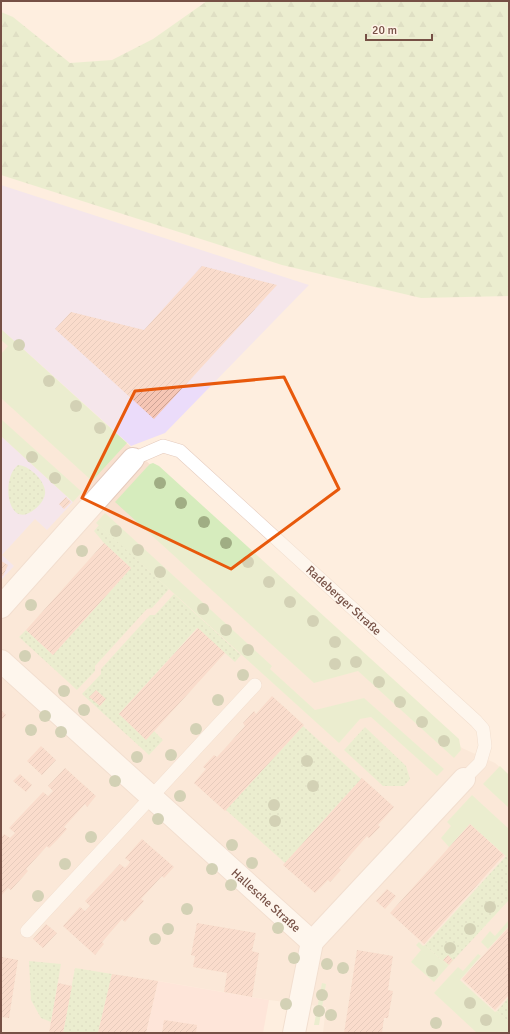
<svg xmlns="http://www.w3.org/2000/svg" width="510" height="1034" viewBox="0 0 510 1034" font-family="Signika,sans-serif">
  <defs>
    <pattern id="forest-firs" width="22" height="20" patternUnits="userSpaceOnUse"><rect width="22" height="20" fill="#d6ecbd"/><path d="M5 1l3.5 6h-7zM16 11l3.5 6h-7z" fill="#bbcca4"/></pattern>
    <pattern id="park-dots" width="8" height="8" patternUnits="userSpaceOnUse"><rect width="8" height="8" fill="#d6ecbd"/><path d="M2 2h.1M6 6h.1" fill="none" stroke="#bbcca4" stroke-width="1.8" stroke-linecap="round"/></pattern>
    <pattern id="building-hatch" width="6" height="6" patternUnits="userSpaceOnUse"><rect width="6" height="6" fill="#f6c6b5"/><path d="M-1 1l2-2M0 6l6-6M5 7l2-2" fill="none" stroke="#cca395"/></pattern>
  </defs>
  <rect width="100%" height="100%" fill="#feeedf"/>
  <path fill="#f8e1d0" d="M 1,329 L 462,748 L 495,763 L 509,775 L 509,1033 L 323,1033 L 326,1007 L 269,1000 L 159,981 L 146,1033 L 1,1033 Z"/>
  <path fill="#ffdad2" d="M 158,981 L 269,1000 L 263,1033 L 146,1033 Z"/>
  <path fill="#ebdcfa" d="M 1,185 L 309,285 L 165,433 L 131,446 L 1,329 Z
    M 1,436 L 73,502 L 47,530 L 35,519 L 2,555 L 14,566 L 1,580 Z"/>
  <path fill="#d6ecbd" d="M 1,329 L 127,443 L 92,481 L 1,398 L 1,354 L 8,346 L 1,340 Z
    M 1,419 L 82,492 L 73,502 L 1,436 Z
    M 153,463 L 159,466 L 459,739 L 461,750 L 454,758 L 358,671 L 314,683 L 115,502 L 147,467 L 150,464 Z
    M 105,513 L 272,666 L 270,669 L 315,710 L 364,698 L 444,769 L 437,776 L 371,717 L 360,719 L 339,743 L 96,523 Z
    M 500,766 L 509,775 L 509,808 L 483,784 Z
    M 472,795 L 509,829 L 509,859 L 470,824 L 449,847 L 441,838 L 451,826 L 447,822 Z
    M 509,920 L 509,926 L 488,949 L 481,942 L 490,931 L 495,936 Z
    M 419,942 L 423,946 L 425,945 L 448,966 L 434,982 L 411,962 L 421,950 L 416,945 Z
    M 478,954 L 481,956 L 460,980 L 495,1012 L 497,1011 L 509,1022 L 509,1033 L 477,1033 L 434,993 L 458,967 L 463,971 Z
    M 322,983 L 326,984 L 319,1025 L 314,1025 Z"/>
  <path fill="url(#forest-firs)" d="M 207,1 L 509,1 L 509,296 L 421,298 L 282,265 L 1,175 L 1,12 L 13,17 L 70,63 L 112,60 L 153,39 Z"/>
  <path fill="url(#park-dots)" d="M 18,465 C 29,465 47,482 45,494 C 44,500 40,505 35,509 C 8,532 0,479 18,465 Z
    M 99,525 L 169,589 L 152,608 L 147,609 L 145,611 L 95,666 L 95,671 L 77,690 L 19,637 L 26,630 L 53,655 L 131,568 L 104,543 L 94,531 Z
    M 174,594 L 241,655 L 235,662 L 197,628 L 119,714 L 146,739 L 154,731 L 163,740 L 149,755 L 82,694 L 101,674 L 101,669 L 150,615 L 155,615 Z
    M 303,726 L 361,779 L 285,863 L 226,810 Z
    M 365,727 L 406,766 L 410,779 L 404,786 L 383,786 L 344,750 Z
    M 506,856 L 509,859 L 509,900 L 448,966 L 425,945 Z
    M 29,961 L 61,964 L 51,1022 L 41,1018 L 31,1000 Z
    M 75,968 L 112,974 L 98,1033 L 63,1033 Z
    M 509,997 L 509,1022 L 497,1011 Z"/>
  <path fill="url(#building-hatch)" d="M 202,266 L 277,285 L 154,419 L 55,329 L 71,312 L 144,330 Z
    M 66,497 L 71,502 L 64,509 L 59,504 Z
    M 104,543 L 131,568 L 53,655 L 26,630 Z
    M 1,561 L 8,565 L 3,576 L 1,575 Z
    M 198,628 L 225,653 L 146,740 L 119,714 Z
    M 96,690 L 106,699 L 100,706 L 89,697 Z
    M 272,696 L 304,725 L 225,811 L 194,783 L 206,769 L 203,767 L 214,755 L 217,757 L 245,726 L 243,723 L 254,711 L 256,714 Z
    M 1,710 L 6,715 L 1,721 Z
    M 41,746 L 56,760 L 42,775 L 27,761 Z
    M 65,768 L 96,796 L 87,807 L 85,804 L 64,827 L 67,829 L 58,839 L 49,848 L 47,846 L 26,869 L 28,871 L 11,890 L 8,888 L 1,896 L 1,838 L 4,834 L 10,838 L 15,833 L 9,828 L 43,792 L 48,796 L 53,791 L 48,786 Z
    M 20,774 L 32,785 L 26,792 L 13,781 Z
    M 362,778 L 394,807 L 378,825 L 380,827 L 369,838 L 367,836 L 339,868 L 341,870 L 330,882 L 328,880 L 315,893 L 283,865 Z
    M 470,824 L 504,855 L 424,944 L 390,913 Z
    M 142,839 L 174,867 L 164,878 L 162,876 L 141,899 L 144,901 L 125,922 L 122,919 L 102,942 L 104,944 L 95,955 L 63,926 L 80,907 L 85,911 L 90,906 L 85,901 L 120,864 L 125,868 L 128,865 L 130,862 L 125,858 Z
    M 387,889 L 396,896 L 385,909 L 376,901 Z
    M 197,923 L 256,933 L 252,951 L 259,953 L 252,997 L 224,992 L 227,973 L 193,967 L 195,956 L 191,955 Z
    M 46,924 L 57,933 L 43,948 L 33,939 Z
    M 509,927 L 509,995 L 495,1010 L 462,979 Z
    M 357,950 L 393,956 L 388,990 L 393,991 L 388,1018 L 384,1018 L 382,1033 L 344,1033 Z
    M 448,955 L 453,960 L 449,965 L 443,960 Z
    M 2,957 L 18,960 L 9,1018 L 1,1017 Z
    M 112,974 L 158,981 L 146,1033 L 98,1033 Z
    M 58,983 L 72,986 L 63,1033 L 49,1033 Z
    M 164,1020 L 197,1025 L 196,1033 L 162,1033 Z"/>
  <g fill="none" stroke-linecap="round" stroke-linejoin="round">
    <defs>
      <g id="service">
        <path id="s1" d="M 133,459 L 163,446 L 180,451 L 476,721 L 483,729 L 485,746 L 480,763 L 464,779"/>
        <path d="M 27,931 L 255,685"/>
      </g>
      <g id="minor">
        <path d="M 1,607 L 133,459"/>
        <path id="s2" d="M 1,661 L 312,942"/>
        <path d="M 312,942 L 464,779"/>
        <path d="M 294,1033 L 312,942"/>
      </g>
    </defs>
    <use href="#service" stroke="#e5cbbe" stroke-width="14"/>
    <use href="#minor" stroke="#e5cbbe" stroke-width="24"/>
    <use href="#service" stroke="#fff" stroke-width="13"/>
    <use href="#minor" stroke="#fff" stroke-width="22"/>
  </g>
  <g fill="#a0ad84">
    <circle cx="19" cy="345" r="6"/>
    <circle cx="49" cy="381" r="6"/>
    <circle cx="76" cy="406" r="6"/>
    <circle cx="100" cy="428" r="6"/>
    <circle cx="32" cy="457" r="6"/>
    <circle cx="55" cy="478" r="6"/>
    <circle cx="160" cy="483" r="6"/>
    <circle cx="181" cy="503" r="6"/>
    <circle cx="204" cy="522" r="6"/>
    <circle cx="116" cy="531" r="6"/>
    <circle cx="226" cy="543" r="6"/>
    <circle cx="138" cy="550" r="6"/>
    <circle cx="82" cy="551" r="6"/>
    <circle cx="248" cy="562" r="6"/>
    <circle cx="160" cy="572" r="6"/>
    <circle cx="269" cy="582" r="6"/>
    <circle cx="290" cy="602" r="6"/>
    <circle cx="31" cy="605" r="6"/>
    <circle cx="203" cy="609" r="6"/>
    <circle cx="313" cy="621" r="6"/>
    <circle cx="226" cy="630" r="6"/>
    <circle cx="335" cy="642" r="6"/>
    <circle cx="248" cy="650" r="6"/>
    <circle cx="25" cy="656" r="6"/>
    <circle cx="356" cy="662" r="6"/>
    <circle cx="335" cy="664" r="6"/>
    <circle cx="243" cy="675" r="6"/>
    <circle cx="379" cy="682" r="6"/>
    <circle cx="64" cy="691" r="6"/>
    <circle cx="218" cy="700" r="6"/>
    <circle cx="400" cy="702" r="6"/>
    <circle cx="84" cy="710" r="6"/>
    <circle cx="45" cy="716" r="6"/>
    <circle cx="422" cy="722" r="6"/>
    <circle cx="196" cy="729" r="6"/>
    <circle cx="31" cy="730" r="6"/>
    <circle cx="61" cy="732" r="6"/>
    <circle cx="444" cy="741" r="6"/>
    <circle cx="171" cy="755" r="6"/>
    <circle cx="137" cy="757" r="6"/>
    <circle cx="307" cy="761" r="6"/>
    <circle cx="115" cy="781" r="6"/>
    <circle cx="313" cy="786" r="6"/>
    <circle cx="180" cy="796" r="6"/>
    <circle cx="274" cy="805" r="6"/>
    <circle cx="158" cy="819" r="6"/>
    <circle cx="275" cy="821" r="6"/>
    <circle cx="91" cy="837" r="6"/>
    <circle cx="232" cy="845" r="6"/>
    <circle cx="252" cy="863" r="6"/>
    <circle cx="65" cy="864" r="6"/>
    <circle cx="212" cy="869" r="6"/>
    <circle cx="231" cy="885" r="6"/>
    <circle cx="38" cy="896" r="6"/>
    <circle cx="490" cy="907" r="6"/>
    <circle cx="187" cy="909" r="6"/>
    <circle cx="278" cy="928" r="6"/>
    <circle cx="168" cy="929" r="6"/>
    <circle cx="470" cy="929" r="6"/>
    <circle cx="155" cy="939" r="6"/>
    <circle cx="450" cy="948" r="6"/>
    <circle cx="294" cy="958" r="6"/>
    <circle cx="327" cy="964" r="6"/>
    <circle cx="343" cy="968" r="6"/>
    <circle cx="432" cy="971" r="6"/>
    <circle cx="322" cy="995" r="6"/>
    <circle cx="470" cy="1003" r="6"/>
    <circle cx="286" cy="1004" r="6"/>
    <circle cx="319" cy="1011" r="6"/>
    <circle cx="331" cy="1015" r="6"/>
    <circle cx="486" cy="1020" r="6"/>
    <circle cx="436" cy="1023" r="6"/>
  </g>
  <path d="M0 0H510V1034H0ZM 284,377 L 339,489 L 231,569 L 82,498 L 135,391 Z" fill="#feeedf" fill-opacity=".55" fill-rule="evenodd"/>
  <path fill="none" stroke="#e8590c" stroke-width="3" stroke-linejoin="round" d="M 284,377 L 339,489 L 231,569 L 82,498 L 135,391 Z"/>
  <g text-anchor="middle" stroke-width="3" stroke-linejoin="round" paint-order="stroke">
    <g font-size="12" fill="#765045" stroke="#fff3e7">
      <text dy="4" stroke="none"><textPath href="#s1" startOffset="272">Radeberger Straße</textPath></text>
      <text dy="4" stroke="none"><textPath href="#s2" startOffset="357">Hallesche Straße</textPath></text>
    </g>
  </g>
  <rect width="510" height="1034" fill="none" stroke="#765045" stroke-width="4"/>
  <path d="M366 34v6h66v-6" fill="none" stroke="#765045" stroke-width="2"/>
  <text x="372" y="34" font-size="12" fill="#765045" stroke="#fff3e7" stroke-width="3" paint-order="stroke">20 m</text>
</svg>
